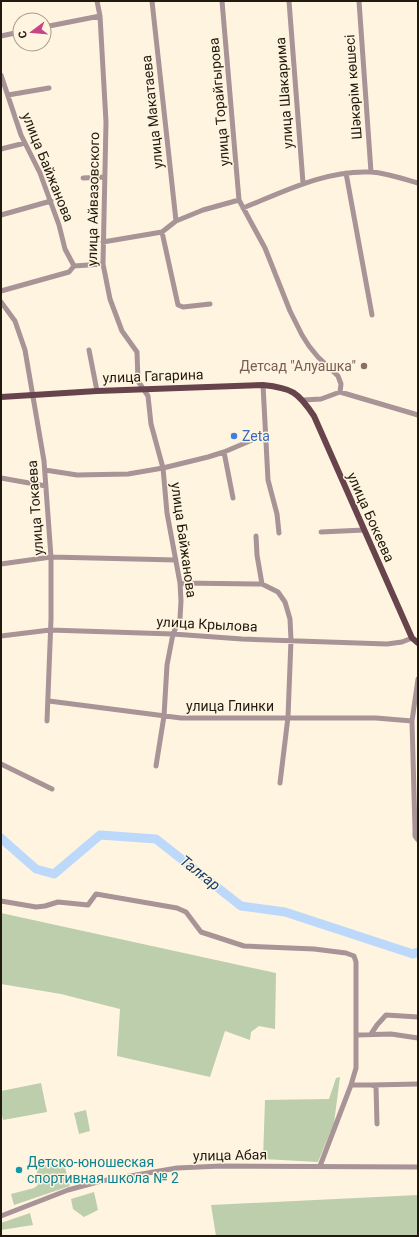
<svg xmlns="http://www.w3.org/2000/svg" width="419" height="1237" viewBox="0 0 419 1237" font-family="Roboto,sans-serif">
  <rect width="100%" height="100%" fill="#fff4e0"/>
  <path fill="#bcceac" d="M 1,913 L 276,973 L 275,1029 L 259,1026 L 251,1032 L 250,1040 L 225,1031 L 210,1077 L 117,1056 L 120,1009 L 61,994 L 1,984 Z
    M 340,1077 L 334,1123 L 318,1162 L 263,1159 L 265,1100 L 329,1099 L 336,1078 Z
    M 41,1083 L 47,1112 L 3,1120 L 1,1110 L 1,1091 Z
    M 86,1110 L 90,1131 L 79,1134 L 74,1113 Z
    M 57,1163 L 64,1164 L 70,1186 L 14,1205 L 11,1194 L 34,1188 L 38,1185 L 38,1179 L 36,1166 Z
    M 94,1192 L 98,1210 L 84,1217 L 73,1209 L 71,1199 Z
    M 418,1195 L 418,1236 L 216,1236 L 211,1205 Z
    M 30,1213 L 33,1225 L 1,1230 L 1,1223 Z"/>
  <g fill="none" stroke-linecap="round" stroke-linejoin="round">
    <path stroke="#bcd9fc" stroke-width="9" d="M 1,838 L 36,869 L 54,874 L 100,835 L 156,839 L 241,906 L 285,912 L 413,954 L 418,952"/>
    <path stroke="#a89397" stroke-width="5" d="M 97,1 L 100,16 L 106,122 L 103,264 L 110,299 L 122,331 L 137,352 L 138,381 L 148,396 L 151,424 L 163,468 L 167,513 L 180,583 L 181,601 L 180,618 L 173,634 L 167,665 L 164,716 L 156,766
      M 152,1 L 176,221
      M 222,1 L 239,200 L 265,248 L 290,311 L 302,335 L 309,346 L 318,357 L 338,376 L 341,384 L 340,392 L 321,399 L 303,400
      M 289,1 L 303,183
      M 359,1 L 371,172
      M 44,27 L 100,16
      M 1,36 L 20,32
      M 1,75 L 21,135 L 40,173 L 59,225 L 65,249 L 74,266
      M 8,95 L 49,88
      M 1,149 L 25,143
      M 346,173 L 372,315
      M 83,178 L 105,177
      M 243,208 C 283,192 325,170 370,172 C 383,172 404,179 418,183
      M 1,215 L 51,201
      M 162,232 L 178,305 L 183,307 L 210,304
      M 103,242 L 162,232 L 176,221 L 203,210 L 239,200
      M 1,291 L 69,272 L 74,266 L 103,264
      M 1,302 L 15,321 L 25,350 L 44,461 L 51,557 L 51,619 L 47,721
      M 89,350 L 97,391
      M 263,385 L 268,480 L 277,514 L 279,533
      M 340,392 L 418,415
      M 224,452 L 233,498
      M 45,470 L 77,475 L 128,474 L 163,468 L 208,457 L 224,452 L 264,435
      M 1,478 L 46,486
      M 321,532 L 364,530
      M 256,536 L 257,555 L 262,584
      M 1,564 L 51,557 L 176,560
      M 180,583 L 262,584 L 278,592 L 285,602 L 290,619 L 291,640 L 288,717 L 280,783
      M 1,636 L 50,630 L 173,634 L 242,639 L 387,644 L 402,642 L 412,638
      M 418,679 L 412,721 L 415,829 L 415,836 L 418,840
      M 49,701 L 181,718 L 376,718 L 412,721
      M 1,764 L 52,789
      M 1,901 L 36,907 L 45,906 L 58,902 L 88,905 L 96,894 L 177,908 L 186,912 L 201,932 L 244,946 L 314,949 L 346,953 L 354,956 L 356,962 L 356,1068 L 351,1085 L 320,1166
      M 371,1034 L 377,1025 L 386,1015 L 418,1017
      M 357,1035 L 391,1034 L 418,1038
      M 351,1085 L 372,1085 L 376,1087 L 377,1124
      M 372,1085 L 418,1084
      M 1,1216 L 68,1190 L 101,1181 L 177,1168 L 221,1166 L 418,1167"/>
    <path stroke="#67444c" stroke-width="6" d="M 1,397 L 97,391 L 263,385 C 292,388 298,392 314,416 L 412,638 L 418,643"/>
  </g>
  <circle fill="#8d6e63" stroke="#fff4e0" stroke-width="1.5" cx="364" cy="366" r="4"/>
  <circle fill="#3f7fe0" stroke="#fff4e0" stroke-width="1.5" cx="234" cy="436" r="4"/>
  <circle fill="#0f9aa8" stroke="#fff4e0" stroke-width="1.5" cx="19" cy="1170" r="4"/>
  <g text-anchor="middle" stroke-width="3" stroke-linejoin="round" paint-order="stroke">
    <g font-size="14" fill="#211b0f" stroke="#fff4e0">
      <text transform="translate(353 87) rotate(-94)" y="5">Шәкәрім көшесі</text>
      <text transform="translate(284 93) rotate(-94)" y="5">улица Шакарима</text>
      <text transform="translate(219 102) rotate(-95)" y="5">улица Торайгырова</text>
      <text transform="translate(152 112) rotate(-96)" y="5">улица Макатаева</text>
      <text transform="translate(48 167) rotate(68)" y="5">улица Байжанова</text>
      <text transform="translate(93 199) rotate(-89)" y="5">улица Айвазовского</text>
      <text transform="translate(153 376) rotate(-2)" y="5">улица Гагарина</text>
      <text transform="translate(35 508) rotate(-94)" y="5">улица Токаева</text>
      <text transform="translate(371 517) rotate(66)" y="5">улица Бокеева</text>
      <text transform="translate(184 540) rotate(82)" y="5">улица Байжанова</text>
      <text transform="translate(207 624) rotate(3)" y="5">улица Крылова</text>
      <text x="230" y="711">улица Глинки</text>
      <text transform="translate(230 1155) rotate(-1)" y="5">улица Абая</text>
    </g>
    <g font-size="14" fill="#785e54" stroke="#fff4e0" text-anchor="end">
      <text x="356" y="371">Детсад "Алуашка"</text>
    </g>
    <g font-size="14" fill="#366cbe" stroke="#fff4e0" text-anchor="start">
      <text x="242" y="441">Zeta</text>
    </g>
    <g font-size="14" fill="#0d838f" stroke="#fff4e0" text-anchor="start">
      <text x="27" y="1167">Детско-юношеская<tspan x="27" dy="16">спортивная школа № 2</tspan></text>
    </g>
    <g font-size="15" font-style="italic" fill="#173f6a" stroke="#fff4e0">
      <text transform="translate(200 873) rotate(38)" y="5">Талғар</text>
    </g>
  </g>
  <rect width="419" height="1237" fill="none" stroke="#211b0f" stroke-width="4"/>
  <g transform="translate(32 32) rotate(254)"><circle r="19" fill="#fff4e0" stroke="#a69d8c"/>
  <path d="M0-3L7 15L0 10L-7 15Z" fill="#c74489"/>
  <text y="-6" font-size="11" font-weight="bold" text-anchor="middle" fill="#211b0f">С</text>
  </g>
</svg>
